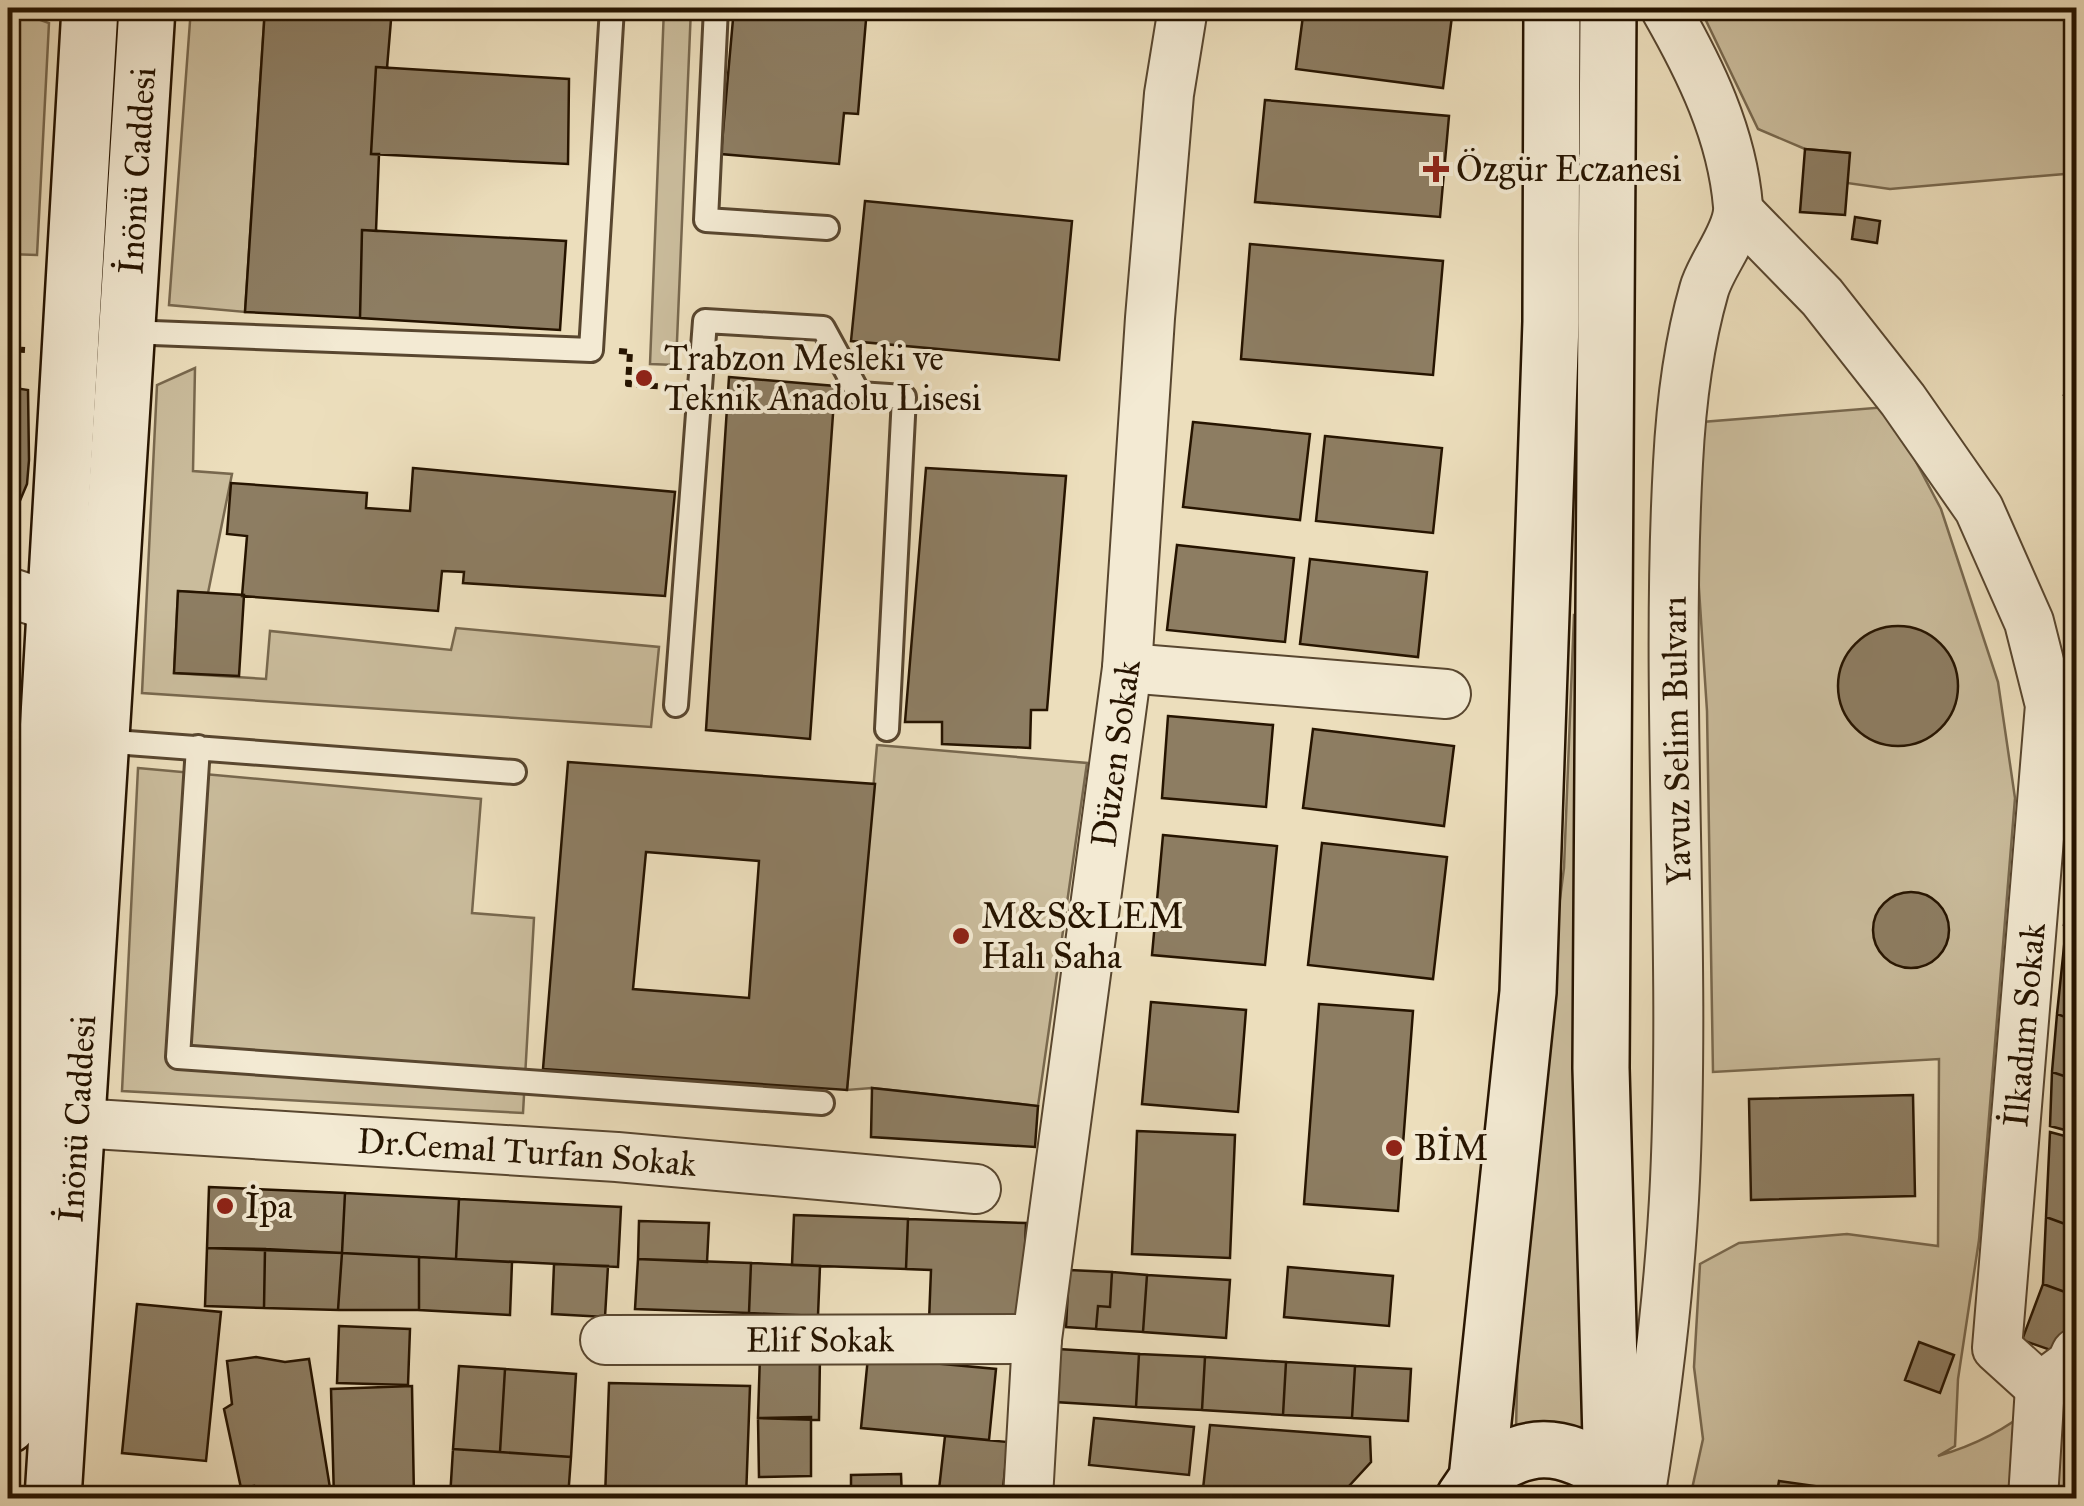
<svg xmlns="http://www.w3.org/2000/svg" width="2084" height="1506" viewBox="0 0 2084 1506" font-family="'IM FELL Great Primer',serif">
  <rect width="100%" height="100%" fill="#ecdebc"/>
  <filter id="stains"><feTurbulence type="fractalNoise" baseFrequency=".002" numOctaves="4"/><feColorMatrix values="0 0 0 0 .2 0 0 0 0 .09 0 0 0 0 .02 0 0 0 .5 -.17"/></filter>
  <radialGradient id="worn" r=".72"><stop offset=".6" stop-color="#630" stop-opacity="0"/><stop offset="1" stop-color="#630" stop-opacity=".3"/></radialGradient>
  <path fill="#cabc9c" stroke="#78684e" stroke-width="2.5" d="M 191,8 L 265,8 L 245,312 L 169,305 Z
    M 664,8 L 691,8 L 676,365 L 650,364 Z
    M 1700,8 L 2076,8 L 2076,173 L 1890,189 L 1847,183 L 1849,153 L 1805,149 L 1758,129 Z
    M 13,10 L 49,23 L 37,255 L 8,254 Z
    M 195,368 L 193,471 L 232,474 L 208,593 L 178,591 L 174,673 L 266,679 L 270,631 L 451,650 L 456,628 L 659,647 L 651,727 L 142,693 L 157,385 Z
    M 1887,407 L 1941,509 L 1998,682 L 2015,798 L 1979,1240 L 1958,1379 L 1955,1446 L 1938,1456 C 1994,1440 2042,1408 2076,1361 L 2076,1498 L 1690,1498 L 1703,1439 L 1694,1367 L 1700,1264 L 1739,1243 L 1847,1234 L 1938,1246 L 1939,1059 L 1713,1072 L 1707,711 L 1694,513 L 1702,422 Z
    M 1574,615 L 1585,615 L 1584,1430 L 1516,1430 L 1521,1199 L 1564,868 Z
    M 877,745 L 1087,763 L 1038,1106 L 872,1088 L 847,1090 Z
    M 138,768 L 481,799 L 472,913 L 534,918 L 523,1113 L 122,1091 Z"/>
  <path fill="#8d7d62" stroke="#261400" stroke-width="2.5" fill-rule="evenodd" d="M 265,8 L 392,8 L 387,68 L 376,67 L 371,154 L 379,154 L 376,231 L 362,230 L 360,318 L 245,312 Z
    M 734,8 L 867,8 L 858,114 L 844,113 L 839,164 L 721,154 Z
    M 1304,8 L 1453,8 L 1443,88 L 1296,69 Z
    M 376,67 L 569,79 L 568,164 L 371,154 Z
    M 1265,100 L 1449,116 L 1440,217 L 1255,202 Z
    M 1805,149 L 1850,153 L 1845,215 L 1800,212 Z
    M 865,201 L 1072,221 L 1059,360 L 851,341 Z
    M 1855,217 L 1880,221 L 1877,243 L 1852,239 Z
    M 362,230 L 566,241 L 560,330 L 360,318 Z
    M 1250,244 L 1443,261 L 1433,375 L 1241,359 Z
    M 2075,344 L 2076,344 L 2076,398 L 2064,395 Z
    M 729,377 L 835,386 L 810,739 L 706,730 Z
    M 8,387 L 28,390 L 29,460 L 27,484 L 8,529 Z
    M 1193,422 L 1310,434 L 1300,520 L 1183,507 Z
    M 1325,436 L 1442,448 L 1433,533 L 1316,521 Z
    M 413,468 L 675,492 L 665,596 L 463,583 L 464,572 L 442,571 L 438,611 L 242,596 L 247,536 L 227,534 L 231,483 L 367,493 L 366,508 L 410,511 Z
    M 926,468 L 1066,476 L 1047,710 L 1031,710 L 1030,748 L 942,744 L 942,722 L 905,722 Z
    M 2076,491 L 2076,669 L 2066,492 Z
    M 1177,545 L 1294,558 L 1285,642 L 1167,630 Z
    M 1310,559 L 1427,572 L 1418,657 L 1300,644 Z
    M 178,591 L 244,595 L 239,676 L 174,673 Z
    M1838 686a60 60 0 1 1 120 0a60 60 0 1 1-120 0Z
    M 1168,716 L 1273,725 L 1266,807 L 1162,798 Z
    M 1313,729 L 1454,746 L 1444,826 L 1303,808 Z
    M 568,762 L 875,784 L 847,1090 L 543,1069 ZM 646,852 L 759,861 L 749,998 L 633,989 Z
    M 1163,835 L 1277,846 L 1265,965 L 1152,955 Z
    M 1322,843 L 1447,857 L 1433,979 L 1308,965 Z
    M 2074,859 L 2076,859 L 2076,927 L 2064,925 Z
    M1873 930a38 38 0 1 1 76 0a38 38 0 1 1-76 0Z
    M 2065,937 L 2076,939 L 2076,1021 L 2057,1014 Z
    M 1151,1002 L 1246,1010 L 1238,1112 L 1142,1104 Z
    M 1319,1004 L 1413,1011 L 1398,1211 L 1304,1204 Z
    M 2057,1014 L 2076,1021 L 2076,1080 L 2052,1072 Z
    M 2052,1072 L 2076,1080 L 2076,1133 L 2050,1126 Z
    M 872,1088 L 1038,1106 L 1035,1147 L 871,1137 Z
    M 1913,1095 L 1915,1196 L 1751,1200 L 1749,1099 Z
    M 1137,1131 L 1235,1135 L 1230,1258 L 1132,1254 Z
    M 2050,1132 L 2076,1139 L 2076,1228 L 2046,1217 Z
    M 209,1187 L 345,1193 L 342,1253 L 207,1248 Z
    M 345,1193 L 459,1199 L 456,1259 L 342,1253 Z
    M 459,1199 L 621,1207 L 618,1267 L 456,1259 Z
    M 794,1215 L 908,1219 L 906,1269 L 792,1265 Z
    M 2046,1217 L 2076,1228 L 2076,1296 L 2043,1284 Z
    M 908,1219 L 1026,1223 L 1022,1324 L 929,1321 L 931,1270 L 906,1269 Z
    M 639,1221 L 709,1223 L 707,1262 L 638,1259 Z
    M 207,1248 L 265,1249 L 264,1308 L 205,1306 Z
    M 265,1249 L 342,1253 L 338,1310 L 264,1308 Z
    M 342,1253 L 419,1257 L 419,1310 L 338,1310 Z
    M 419,1257 L 512,1262 L 510,1315 L 419,1310 Z
    M 638,1259 L 751,1263 L 749,1313 L 635,1309 Z
    M 751,1263 L 820,1266 L 818,1316 L 749,1313 Z
    M 554,1264 L 608,1266 L 605,1317 L 552,1314 Z
    M 1288,1267 L 1393,1276 L 1389,1326 L 1284,1317 Z
    M 1069,1270 L 1112,1272 L 1110,1307 L 1098,1306 L 1096,1329 L 1066,1327 Z
    M 1112,1272 L 1147,1275 L 1143,1332 L 1096,1329 L 1098,1306 L 1110,1307 Z
    M 1147,1275 L 1230,1280 L 1226,1338 L 1143,1332 Z
    M 2043,1284 L 2076,1296 L 2059,1353 L 2022,1340 Z
    M 137,1304 L 221,1312 L 206,1461 L 122,1453 Z
    M 339,1326 L 410,1329 L 408,1385 L 337,1383 Z
    M 1919,1342 L 1954,1355 L 1940,1393 L 1905,1380 Z
    M 1058,1349 L 1139,1354 L 1136,1407 L 1055,1402 Z
    M 760,1354 L 820,1356 L 819,1420 L 758,1418 Z
    M 1139,1354 L 1205,1357 L 1202,1410 L 1136,1407 Z
    M 256,1357 L 285,1362 L 309,1359 L 331,1494 L 256,1498 L 254,1486 L 241,1488 L 224,1409 L 232,1404 L 227,1361 Z
    M 868,1357 L 996,1369 L 989,1440 L 861,1428 Z
    M 1205,1357 L 1286,1362 L 1283,1415 L 1202,1410 Z
    M 1286,1362 L 1355,1366 L 1352,1418 L 1283,1415 Z
    M 459,1366 L 505,1369 L 500,1452 L 453,1449 Z
    M 1355,1366 L 1411,1369 L 1408,1421 L 1352,1418 Z
    M 505,1369 L 576,1374 L 571,1457 L 500,1452 Z
    M 609,1383 L 750,1386 L 746,1498 L 605,1498 Z
    M 412,1386 L 414,1498 L 334,1498 L 331,1389 Z
    M 811,1417 L 811,1476 L 759,1477 L 758,1418 Z
    M 1094,1418 L 1194,1427 L 1189,1475 L 1089,1465 Z
    M 1210,1425 L 1370,1437 L 1371,1462 L 1338,1498 L 1202,1498 Z
    M 945,1436 L 1008,1442 L 1002,1498 L 938,1498 Z
    M 453,1449 L 571,1457 L 568,1498 L 450,1498 Z
    M 901,1474 L 902,1498 L 851,1498 L 851,1475 Z
    M 1779,1481 L 1829,1488 L 1828,1498 L 1776,1498 Z"/>
  <g fill="none" stroke-linecap="round" stroke-linejoin="round">
    <defs>
      <path id="lane" d="M 716,8 L 706,220 L 827,228
        M 127,332 L 591,350 L 612,8
        M 676,705 L 705,321 L 823,328 L 859,394 L 904,397 L 887,729
        M 101,741 L 514,772
        M 198,747 L 178,1057 L 822,1103"/>
      <g id="street">
        <path d="M 1739,212 L 1822,297 L 1903,400 L 1979,509 L 2029,622 L 2050,705 L 1997,1348 L 2040,1387"/>
        <path d="M 8,592 L 53,607"/>
        <path d="M 1127,668 L 1446,694"/>
        <path id="s1" d="M 78,1123 L 617,1157 L 976,1189"/>
        <path id="s2" d="M 605,1340 L 1037,1339"/>
        <path d="M 2040,1387 L 2071,1364 L 2076,1353"/>
        <path id="s3" d="M 1028,1498 L 1037,1339 L 1127,668 L 1150,318 L 1169,94 L 1183,8"/>
        <path d="M 1640,1498 C 1657,1393 1670,1287 1675,1180 C 1686,941 1665,701 1678,463 C 1681,405 1688,346 1704,290 C 1711,264 1740,232 1738,206 C 1732,134 1700,69 1665,8"/>
        <path d="M 2033,1498 L 2040,1387"/>
      </g>
      <g id="secondary">
        <path d="M 1608,8 L 1601,1068 L 1612,1476 L 1628,1498"/>
        <path d="M 8,1425 L 90,8"/>
        <path d="M 1477,1479 C 1524,1440 1562,1441 1612,1476"/>
        <path id="s4" d="M 53,1498 L 147,8"/>
        <path d="M 1464,1498 L 1477,1479 L 1528,992 L 1551,322 L 1552,8"/>
      </g>
    </defs>
    <use href="#lane" stroke="#58462f" stroke-width="28"/>
    <use href="#street" stroke="#58462f" stroke-width="52"/>
    <use href="#secondary" stroke="#261400" stroke-width="60"/>
    <path stroke="#261400" stroke-width="6" stroke-dasharray="8 5" stroke-linecap="butt" d="M 8,349 L 25,350
      M 619,351 L 630,352 L 628,384 L 667,387"/>
    <use href="#lane" stroke="#f3ead3" stroke-width="22"/>
    <use href="#street" stroke="#f3ead3" stroke-width="48"/>
    <use href="#secondary" stroke="#f3ead3" stroke-width="55"/>
  </g>
  <g fill="#8f2418" stroke="#f3ead3" stroke-width="4">
    <path d="M1431 154h10v10h10v10h-10v10h-10v-10h-10v-10h10z"/>
    <circle cx="644" cy="378" r="10"/>
    <circle cx="961" cy="936" r="10"/>
    <circle cx="1394" cy="1148" r="10"/>
    <circle cx="225" cy="1206" r="10"/>
  </g>
  <g text-anchor="middle" stroke-width="8" stroke-linejoin="round" paint-order="stroke">
    <g font-size="35" fill="#261400" stroke="#f3ead3" text-anchor="start">
      <text x="1456" y="181">Özgür Eczanesi</text>
      <text x="664" y="370">Trabzon Mesleki ve<tspan x="664" dy="40">Teknik Anadolu Lisesi</tspan></text>
      <text x="981" y="928">M&amp;S&amp;LEM<tspan x="981" dy="40">Halı Saha</tspan></text>
      <text x="1414" y="1160">BİM</text>
      <text x="245" y="1218">İpa</text>
    </g>
    <g font-size="35" fill="#261400" stroke="#f3ead3">
      <text dy="12" stroke="none"><textPath href="#s4" startOffset="1330">İnönü Caddesi</textPath></text>
      <text transform="translate(1676 741) rotate(-91)" y="12">Yavuz Selim Bulvarı</text>
      <text dy="12" stroke="none"><textPath href="#s3" startOffset="750">Düzen Sokak</textPath></text>
      <text transform="translate(2024 1025) rotate(-85)" y="12">İlkadım Sokak</text>
      <text dy="12" stroke="none"><textPath href="#s4" startOffset="380">İnönü Caddesi</textPath></text>
      <text dy="12" stroke="none"><textPath href="#s1" startOffset="450">Dr.Cemal Turfan Sokak</textPath></text>
      <text dy="12" stroke="none"><textPath href="#s2" startOffset="215">Elif Sokak</textPath></text>
    </g>
  </g>
  <rect width="2084" height="1506" fill="none" stroke="#ecdebc" stroke-width="40"/>
  <rect x="10" y="10" width="2064" height="1486" fill="none" stroke="#261400" stroke-width="5"/>
  <rect x="20" y="20" width="2044" height="1466" fill="none" stroke="#261400" stroke-width="2.5"/>
  <rect width="100%" height="100%" filter="url(#stains)"/>
  <rect width="100%" height="100%" fill="url(#worn)"/>
</svg>
